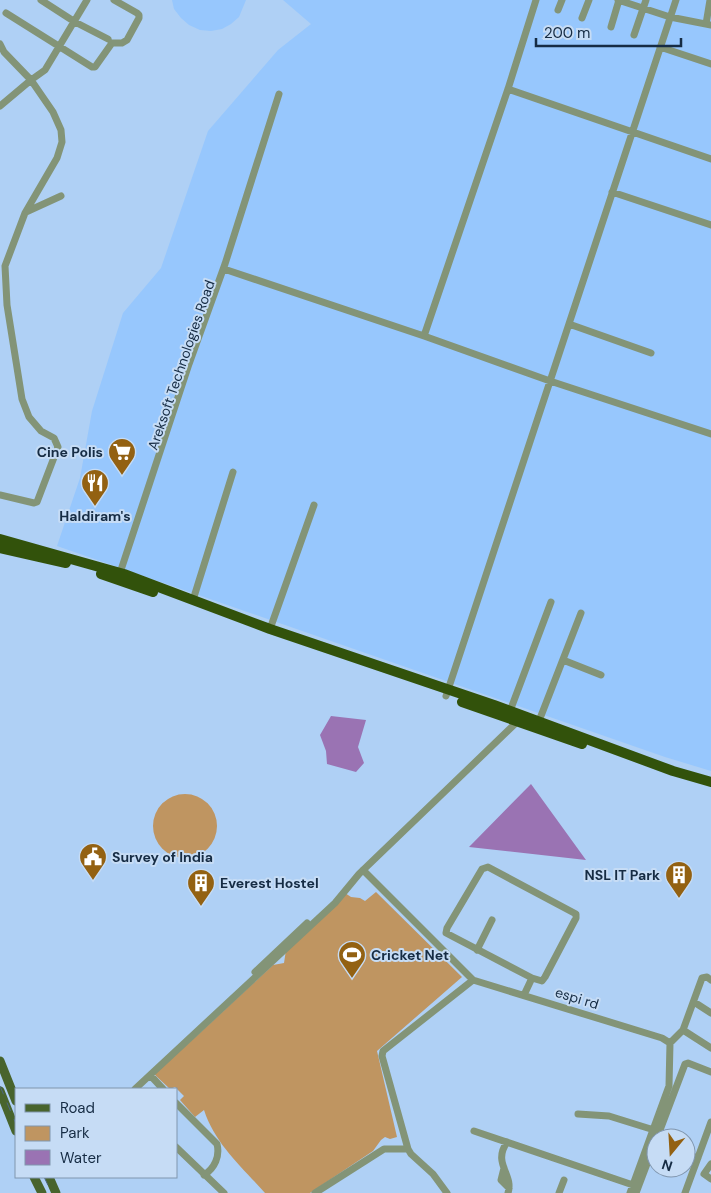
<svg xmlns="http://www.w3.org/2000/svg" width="711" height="1193" viewBox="0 0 711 1193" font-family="'DM Sans',sans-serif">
  <rect width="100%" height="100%" fill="#afd0f5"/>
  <path fill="#97c7fd" d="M 172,0 L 246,0 L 239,17 L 231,24 L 222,29 L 211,31 L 200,30 L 189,25 L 181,18 L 174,9 Z
    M 283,0 L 711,0 L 711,771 L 665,757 L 57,546 L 80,478 L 92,411 L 123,313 L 161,268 L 208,131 L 278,50 L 311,24 Z"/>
  <path fill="#bf9561" d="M153 826a32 32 0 1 1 64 0a32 32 0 1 1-64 0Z
    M 376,892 L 462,977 L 377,1051 L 397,1137 L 390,1139 L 385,1137 L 381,1140 L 373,1151 L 310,1193 L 265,1193 C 242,1167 215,1144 204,1110 L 195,1117 L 180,1100 L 184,1096 L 175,1087 L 170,1089 L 154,1074 L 202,1031 L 273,965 L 284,963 L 286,950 L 345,893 L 351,897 L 360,898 L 365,901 Z"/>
  <path fill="#9a73b3" d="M 331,716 L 366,720 L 358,747 L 364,763 L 356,772 L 327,764 L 326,751 L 320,735 Z
    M 531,784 L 586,860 L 469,847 Z"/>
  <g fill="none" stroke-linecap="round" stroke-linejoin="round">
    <path stroke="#839477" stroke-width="7" d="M 41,0 L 75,22 L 108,39
      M 618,0 L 670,17 L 711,25
      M 558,10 L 562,0
      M 6,13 L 92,67 L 95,67 L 112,43 L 122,43 L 127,40 L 139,18 L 139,15 L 137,13 L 114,0
      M 582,18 L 589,0
      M 706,24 L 710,0
      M 611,27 L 619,0
      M 634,35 L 646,0
      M 0,44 L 4,52 L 31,80 L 53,112 L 61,130 L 62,142 L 57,158 L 25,213 L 5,266 L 7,305 L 22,399 L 29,417 L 41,431 L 54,438 L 58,447 L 37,502 L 34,503 L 0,495
      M 660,47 L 711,64
      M 508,89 L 711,159
      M 0,106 L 31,80 L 45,70 L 87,0
      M 612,192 L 711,225
      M 26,212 L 61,196
      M 224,269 L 424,336 L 550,381 L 711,434
      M 569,324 L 651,353
      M 424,336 L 508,89 L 536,0
      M 120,573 L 189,364 L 225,264 L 279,94
      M 193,600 L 233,472
      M 270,629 L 314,505
      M 563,660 L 601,675
      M 446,696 L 676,0
      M 510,711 L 551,602
      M 539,721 L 581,613
      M 363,870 L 473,980 L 662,1038 L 670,1043 L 669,1086 L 630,1193
      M 477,950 L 492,920
      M 255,972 L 307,923
      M 524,995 L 532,978 L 542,981 L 545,977 L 576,918 L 576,914 L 488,867 L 482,869 L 447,928 L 446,933 L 532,978
      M 694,1002 L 711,1013
      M 683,1030 L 711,1048
      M 670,1043 L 683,1030 L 702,978 L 707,977 L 711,980
      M 150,1075 L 163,1089
      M 135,1089 L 335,903 L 359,874 L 518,721
      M 176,1103 L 217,1144 C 220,1156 215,1168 204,1175
      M 578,1114 L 609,1116 L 654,1130
      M 474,1131 L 633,1185
      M 657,1138 L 685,1064 L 688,1063 L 711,1072
      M 507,1142 C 492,1164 514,1174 508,1193
      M 176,1147 L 224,1193
      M 686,1154 L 698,1158
      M 711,1164 L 704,1174 L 711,1179
      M 504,1168 L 501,1180 L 509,1188
      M 315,1193 L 384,1149 L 408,1149
      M 447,1193 L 433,1174 L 411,1154 L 408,1149 L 382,1056 L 383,1051 L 473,980
      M 559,1193 L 564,1180
      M 636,1193 L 656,1140
      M 685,1193 L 711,1122"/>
    <path stroke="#48642d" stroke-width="9" d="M 0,1061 L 16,1101
      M 0,1091 L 16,1131
      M 34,1177 L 42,1193
      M 49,1177 L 56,1193"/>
    <path stroke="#32520b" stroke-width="10" d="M 0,539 L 124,574 L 270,629 L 494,705 L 673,771 L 711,782
      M 0,548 L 66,563
      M 101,574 L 153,592
      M 462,702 L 582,744"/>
    <path stroke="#4d6783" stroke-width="1" stroke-dasharray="9 9" stroke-linecap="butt" d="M 0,1086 L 16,1124
      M 44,1177 L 52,1193"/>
  </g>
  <defs>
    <symbol id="supermarket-pin" viewBox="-11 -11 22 30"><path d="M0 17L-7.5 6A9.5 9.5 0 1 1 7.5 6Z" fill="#936112" stroke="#c6dcf5"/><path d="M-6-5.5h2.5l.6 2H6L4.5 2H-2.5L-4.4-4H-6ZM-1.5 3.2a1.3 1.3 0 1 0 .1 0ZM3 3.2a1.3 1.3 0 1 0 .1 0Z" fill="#fff"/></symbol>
    <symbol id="restaurant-pin" viewBox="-11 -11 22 30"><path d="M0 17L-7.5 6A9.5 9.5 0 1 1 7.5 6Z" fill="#936112" stroke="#c6dcf5"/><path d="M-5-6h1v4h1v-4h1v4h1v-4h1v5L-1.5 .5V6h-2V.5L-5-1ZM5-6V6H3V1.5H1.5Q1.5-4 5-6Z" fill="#fff"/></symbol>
    <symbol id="civic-pin" viewBox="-11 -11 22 30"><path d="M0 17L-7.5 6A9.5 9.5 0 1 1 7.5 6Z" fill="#936112" stroke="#c6dcf5"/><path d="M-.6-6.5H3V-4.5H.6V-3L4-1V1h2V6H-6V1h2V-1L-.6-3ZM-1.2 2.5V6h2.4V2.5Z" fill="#fff"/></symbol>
    <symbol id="building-pin" viewBox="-11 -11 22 30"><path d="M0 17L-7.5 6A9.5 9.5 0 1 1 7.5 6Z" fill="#936112" stroke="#c6dcf5"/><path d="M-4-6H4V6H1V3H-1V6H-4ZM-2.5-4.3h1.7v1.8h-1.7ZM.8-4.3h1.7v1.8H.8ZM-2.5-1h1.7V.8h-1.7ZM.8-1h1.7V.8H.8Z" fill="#fff"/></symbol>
    <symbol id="stadium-pin" viewBox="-11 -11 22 30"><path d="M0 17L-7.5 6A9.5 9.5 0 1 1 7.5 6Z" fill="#936112" stroke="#c6dcf5"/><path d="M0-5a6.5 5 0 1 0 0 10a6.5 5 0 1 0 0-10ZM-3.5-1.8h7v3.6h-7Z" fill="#fff"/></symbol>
  </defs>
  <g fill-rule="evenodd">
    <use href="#supermarket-pin" x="106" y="436" width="32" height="43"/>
    <use href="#restaurant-pin" x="79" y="467" width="32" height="43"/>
    <use href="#civic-pin" x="77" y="841" width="32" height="43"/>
    <use href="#building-pin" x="663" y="859" width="32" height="43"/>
    <use href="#building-pin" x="185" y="867" width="32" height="43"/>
    <use href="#stadium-pin" x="336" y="939" width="32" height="43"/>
  </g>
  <g text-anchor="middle" stroke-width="4" stroke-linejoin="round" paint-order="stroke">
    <g font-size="14" fill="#162c44" stroke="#c6dcf5">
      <text transform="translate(181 365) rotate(-71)" y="5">Areksoft Technologies Road</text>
      <text transform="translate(577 998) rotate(17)" y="5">espi rd</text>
    </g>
    <g font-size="14" font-weight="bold" fill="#162c44" stroke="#c6dcf5" text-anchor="start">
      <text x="103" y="457" text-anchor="end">Cine Polis</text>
      <text x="95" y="521" text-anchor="middle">Haldiram's</text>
      <text x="112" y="862">Survey of India</text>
      <text x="660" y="880" text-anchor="end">NSL IT Park</text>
      <text x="220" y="888">Everest Hostel</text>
      <text x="371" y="960">Cricket Net</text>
    </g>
  </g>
  <rect x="15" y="1088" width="162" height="90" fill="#c6dcf5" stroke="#8096ae"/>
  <rect x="25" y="1104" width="25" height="8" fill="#48642d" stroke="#8096ae"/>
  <text x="60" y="1113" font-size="15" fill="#162c44">Road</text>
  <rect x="25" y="1126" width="25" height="15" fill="#bf9561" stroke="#8096ae"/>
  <text x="60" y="1138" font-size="15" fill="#162c44">Park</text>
  <rect x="25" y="1150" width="25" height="15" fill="#9a73b3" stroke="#8096ae"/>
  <text x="60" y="1163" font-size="15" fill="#162c44">Water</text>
  <g transform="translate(671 1153) rotate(198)"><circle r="24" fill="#c6dcf5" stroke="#8096ae"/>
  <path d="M0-4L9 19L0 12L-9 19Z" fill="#936112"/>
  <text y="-8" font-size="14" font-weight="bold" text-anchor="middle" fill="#162c44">N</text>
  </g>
  <path d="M536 38v8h145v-8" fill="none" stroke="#162c44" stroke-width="2.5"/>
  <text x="544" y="38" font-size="15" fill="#162c44" stroke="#c6dcf5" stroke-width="4" paint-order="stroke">200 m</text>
</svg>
